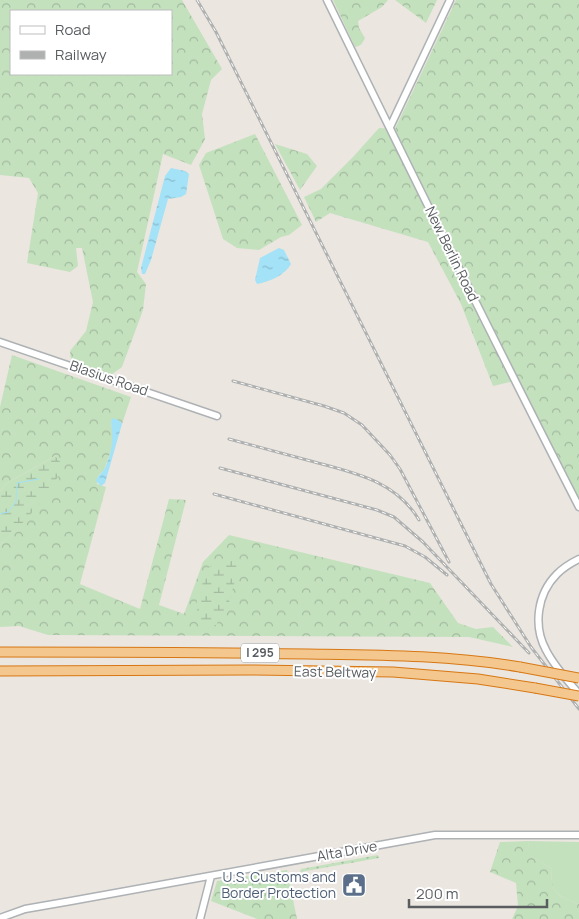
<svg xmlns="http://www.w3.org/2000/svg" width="579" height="919" viewBox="0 0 579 919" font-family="Manrope,sans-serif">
  <defs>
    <pattern id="forest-crowns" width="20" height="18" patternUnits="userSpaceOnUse" patternTransform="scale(1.25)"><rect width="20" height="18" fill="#c4e1be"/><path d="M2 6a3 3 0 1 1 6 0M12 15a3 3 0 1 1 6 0" fill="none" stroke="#a2ba9e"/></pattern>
    <pattern id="wetland-marsh" width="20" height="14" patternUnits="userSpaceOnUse" patternTransform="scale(1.25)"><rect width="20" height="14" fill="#c4e1be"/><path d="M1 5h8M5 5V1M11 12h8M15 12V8" fill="none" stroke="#a2ba9e"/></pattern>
    <pattern id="garden-dots" width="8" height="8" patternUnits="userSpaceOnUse" patternTransform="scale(1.25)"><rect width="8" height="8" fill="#c4e1be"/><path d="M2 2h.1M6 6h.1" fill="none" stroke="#a2ba9e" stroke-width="1.8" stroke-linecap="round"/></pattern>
    <pattern id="water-ripples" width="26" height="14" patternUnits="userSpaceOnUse" patternTransform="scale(1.25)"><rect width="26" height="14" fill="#a3e2f7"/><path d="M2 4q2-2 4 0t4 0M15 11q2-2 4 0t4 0" fill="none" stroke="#88bacb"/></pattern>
  </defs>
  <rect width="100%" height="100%" fill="#ebe6e0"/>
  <path fill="#c4e1be" d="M 528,841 L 579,842 L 579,904 C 558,895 550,895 552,869 L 529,855 Z"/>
  <path fill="url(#forest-crowns)" fill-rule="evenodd" d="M 0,0 L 182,0 L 222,69 L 211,80 L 202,114 L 205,139 L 191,165 L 163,154 L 137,272 L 146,284 L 143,310 L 122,367 L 111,375 L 71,360 L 70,351 L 86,331 L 93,302 L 82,248 L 76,248 L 78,266 L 70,272 L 27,263 L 38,193 L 29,178 L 0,175 ZM 11,11 L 171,11 L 171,74 L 11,74 Z
    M 333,0 L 388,0 L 382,7 L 358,21 L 359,28 L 365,38 C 362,44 361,46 355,47 Z
    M 395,0 L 437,0 L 426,23 Z
    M 456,0 L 579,0 L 579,499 L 519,380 L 493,386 L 461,304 L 428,242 L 330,213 L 316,222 L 304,197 L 321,189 L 353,157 L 379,128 L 395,129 Z
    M 255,134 L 302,225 L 289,235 L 281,237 L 259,250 L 237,248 L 223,239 L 199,165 L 206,153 Z
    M 275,144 L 307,154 L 317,166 L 300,190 Z
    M 12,355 L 131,397 L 122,424 L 120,421 L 111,421 L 114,443 L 104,470 L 98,476 L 97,484 L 106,487 L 80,584 L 140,609 L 169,499 L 186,500 L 159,605 L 184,614 L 203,562 L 229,535 L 430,583 L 458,623 L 476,629 L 493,627 L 513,647 L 469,637 L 48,635 L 19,626 L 0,627 L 0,545 L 18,527 L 62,465 L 55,456 L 7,483 L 0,491 L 0,407 Z
    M 528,841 L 530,855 L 552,869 C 550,895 558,895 579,904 L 579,919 L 512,919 L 518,906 L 516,883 L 490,872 L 500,842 Z
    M 287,870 L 297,919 L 257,919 L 211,901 L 217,881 Z"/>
  <path fill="url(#wetland-marsh)" d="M 55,456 L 63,465 C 51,496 24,522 0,545 L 0,491 L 7,483 Z
    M 221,559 L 236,560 L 239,566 L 228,606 L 216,625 L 204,624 L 197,617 L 197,601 L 207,569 Z"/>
  <path fill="url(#garden-dots)" d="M 378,855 L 379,858 L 300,872 L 301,869 Z"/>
  <path fill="url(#water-ripples)" d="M 171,168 L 185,171 L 189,174 L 186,194 L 181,197 L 168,199 L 151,260 L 145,274 L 142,274 L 141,268 L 165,176 Z
    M 279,248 L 284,250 L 291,264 C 285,275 269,282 257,284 L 255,280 L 260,258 Z
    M 113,418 L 120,421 L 122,424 L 105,483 L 101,486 L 96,481 C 98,475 102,473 105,468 C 113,449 113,440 111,421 Z"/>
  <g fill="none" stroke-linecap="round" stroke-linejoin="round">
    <path stroke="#a3e2f7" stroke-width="1" d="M 0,514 L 8,512 L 16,502 L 17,483 L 39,479"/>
    <defs>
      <path id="minor" d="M 327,0 C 410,170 493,339 579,507
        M 390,127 L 450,0
        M 0,342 L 217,416
        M 579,559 C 571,563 563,568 557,574 C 537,594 533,626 546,650 C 554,666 567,680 579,694
        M 0,918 L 25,909 L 71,901 L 435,835 L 579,835
        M 200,919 L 211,876"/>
      <path id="highway" d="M 0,652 C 103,652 205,652 308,654 C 378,655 450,655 520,667
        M 0,671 L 250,670 L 393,672 L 478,679 L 535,688"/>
    </defs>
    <use href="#minor" stroke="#aeb2b5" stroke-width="9"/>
    <use href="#highway" stroke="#d87712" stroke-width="11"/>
    <use href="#minor" stroke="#fff" stroke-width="6"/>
    <use href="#highway" stroke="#f3c78e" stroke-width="9"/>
    <defs>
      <path id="rail" d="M 197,0 L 216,32 L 491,584 L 531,647 L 579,709
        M 233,381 L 324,406 L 344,413 L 362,425 L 390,455 L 400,469 L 449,562
        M 229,439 C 255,446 281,453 307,460 C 350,472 395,479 419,520
        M 220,468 L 377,510 L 394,517 L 423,542 L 529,653
        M 214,494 L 405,546 L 425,557 L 447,575"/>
    </defs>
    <use href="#rail" stroke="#afb0b0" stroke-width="3"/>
    <use href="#rail" stroke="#fff" stroke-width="1" stroke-dasharray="4" stroke-linecap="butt"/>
    <defs>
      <path id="highway-bridge" d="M 520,667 L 579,678
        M 535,688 L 579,696"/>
    </defs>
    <use href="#highway-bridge" stroke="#d87712" stroke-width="11" stroke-linecap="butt"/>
    <use href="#highway-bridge" stroke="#f3c78e" stroke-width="9"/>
  </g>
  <defs>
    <symbol id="civic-square" viewBox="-11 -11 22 22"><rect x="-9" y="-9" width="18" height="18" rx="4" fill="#5c6f8a" stroke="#fff"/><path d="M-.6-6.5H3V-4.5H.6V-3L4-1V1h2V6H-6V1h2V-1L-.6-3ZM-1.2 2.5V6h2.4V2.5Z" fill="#fff"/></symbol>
  </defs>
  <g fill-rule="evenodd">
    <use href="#civic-square" x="340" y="871" width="28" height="28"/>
  </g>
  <g text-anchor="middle" stroke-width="4" stroke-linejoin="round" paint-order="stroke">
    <rect fill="#fff" stroke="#8b8e90" stroke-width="1" x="241" y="643.5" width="38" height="19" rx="4"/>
    <g font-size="12" font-weight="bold" fill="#595d60">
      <text x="260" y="657">I 295</text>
    </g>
    <g font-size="14" fill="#595d60" stroke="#fff">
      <text transform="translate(452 254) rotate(64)" y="5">New Berlin Road</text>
      <text transform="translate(109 378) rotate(19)" y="5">Blasius Road</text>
      <text transform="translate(335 672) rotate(1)" y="5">East Beltway</text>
      <text transform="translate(347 851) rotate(-10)" y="5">Alta Drive</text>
    </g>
    <g font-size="14" fill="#4e5e75" stroke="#fff" text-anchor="end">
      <text x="336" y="882">U.S. Customs and<tspan x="336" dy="16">Border Protection</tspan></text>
    </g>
  </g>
  <rect x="10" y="10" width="162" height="65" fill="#ffffff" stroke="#bdbebf"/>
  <rect x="20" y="26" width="25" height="8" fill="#ffffff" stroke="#bdbebf"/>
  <text x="55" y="35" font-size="15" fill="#595d60">Road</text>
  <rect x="20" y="51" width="25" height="8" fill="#afb0b0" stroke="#bdbebf"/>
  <text x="55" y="60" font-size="15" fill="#595d60">Railway</text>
  <path d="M409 899v8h138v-8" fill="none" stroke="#595d60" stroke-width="2.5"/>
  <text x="416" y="899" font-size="15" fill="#595d60" stroke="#ffffff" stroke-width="4" paint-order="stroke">200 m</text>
</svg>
